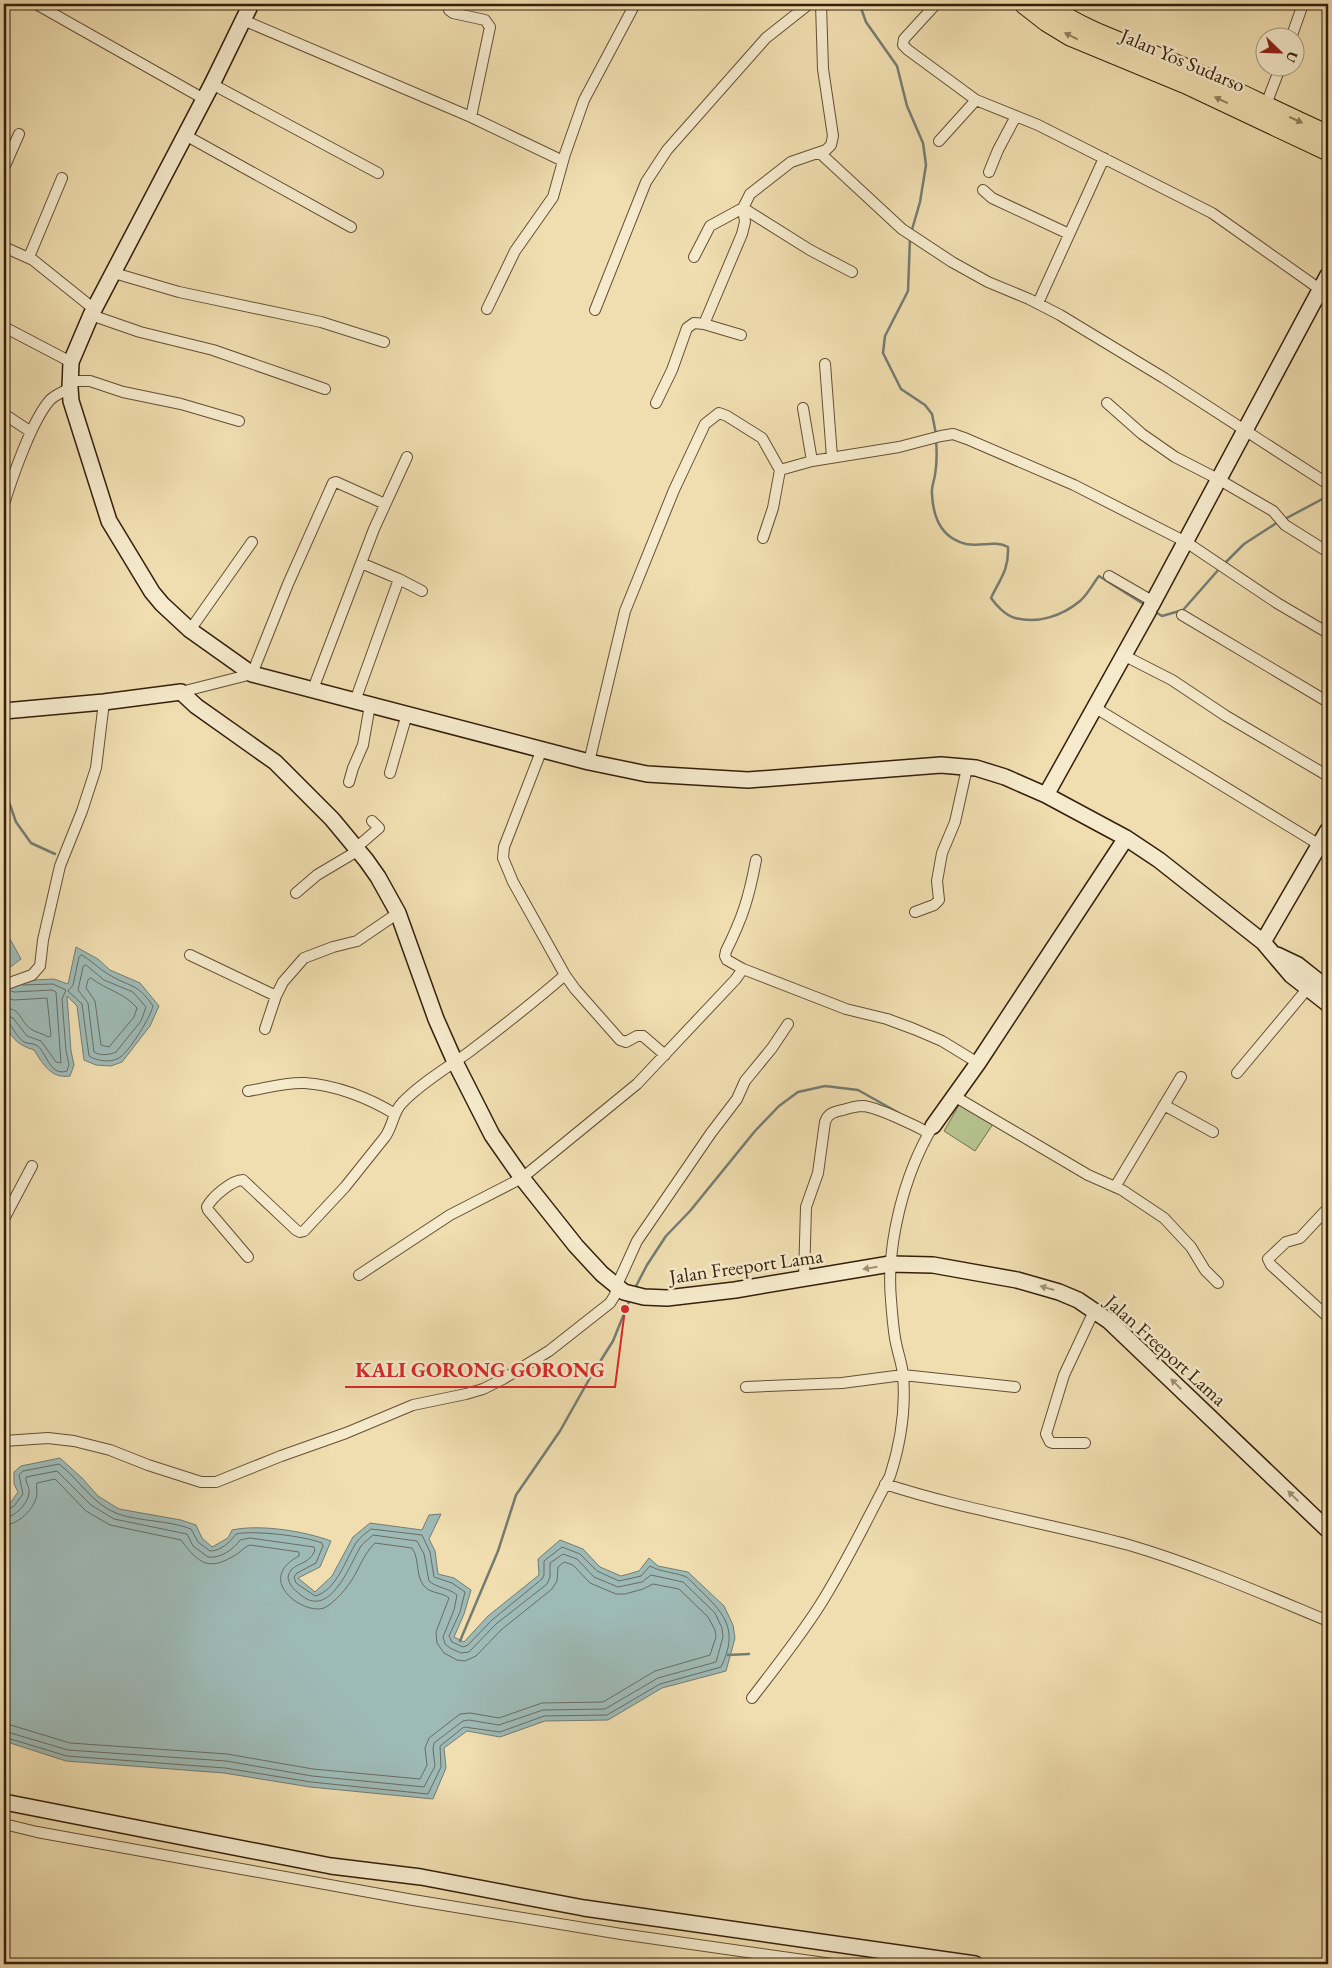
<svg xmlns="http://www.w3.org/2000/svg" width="1332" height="1968" viewBox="0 0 1332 1968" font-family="'EB Garamond',serif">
  <rect width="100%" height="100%" fill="#f0deb0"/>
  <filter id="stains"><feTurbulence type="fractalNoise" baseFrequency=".004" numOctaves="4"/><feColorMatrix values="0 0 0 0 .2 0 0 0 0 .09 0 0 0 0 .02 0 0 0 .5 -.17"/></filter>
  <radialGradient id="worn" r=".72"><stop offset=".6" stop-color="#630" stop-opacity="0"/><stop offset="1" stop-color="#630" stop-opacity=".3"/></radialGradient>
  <path fill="#b5c28f" stroke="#75704d" d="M 959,1105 L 993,1124 L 975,1151 L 944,1131 Z"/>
  <path fill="#9ebab6" stroke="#747c72" d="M 4,936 L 10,939 L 21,959 L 5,971 L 14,981 L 54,979 L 68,984 L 76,947 L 98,959 L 110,970 L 140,983 L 159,1006 L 150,1026 L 122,1062 L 111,1066 L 96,1065 L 84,1060 L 77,1006 L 67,996 L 71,1051 L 74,1065 L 70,1076 C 51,1079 43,1064 34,1050 C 17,1045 10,1037 4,1020 Z
    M 60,1458 L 82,1478 L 98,1496 L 119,1509 L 181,1520 L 196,1525 L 202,1538 L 212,1547 L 228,1538 L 232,1530 C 260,1524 304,1531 331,1541 L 320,1567 L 298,1578 L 315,1592 L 332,1576 L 353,1537 L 370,1523 L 422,1530 L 429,1515 L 441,1514 L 429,1539 L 435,1551 L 438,1574 L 454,1578 L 471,1590 L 464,1614 L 454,1637 L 464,1642 L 488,1616 L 539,1575 L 538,1559 L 560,1540 L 583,1549 L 600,1567 L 621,1576 L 639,1571 L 649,1558 L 658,1566 L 688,1572 L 724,1606 L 733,1625 L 735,1638 L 726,1671 L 662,1688 L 608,1720 L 545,1721 L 500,1737 L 467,1731 L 444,1748 L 446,1768 L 433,1799 L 310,1787 L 224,1773 L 66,1761 L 4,1741 L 4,1523 L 7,1519 L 4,1518 L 4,1508 L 11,1502 L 18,1492 L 14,1484 L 14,1472 L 21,1466 Z"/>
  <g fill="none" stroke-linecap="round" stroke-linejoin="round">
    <path stroke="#6a6c60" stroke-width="1" d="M 82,955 C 92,961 99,969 108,974 C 128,987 137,982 153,1006 C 150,1018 129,1052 119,1058 C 110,1063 97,1061 89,1056 L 82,1004 L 68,991 L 73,985 L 79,957 Z
      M 86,965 L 104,980 L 133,992 L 146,1007 L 141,1021 L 116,1052 C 109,1055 101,1056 94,1052 L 88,1003 L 78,990 L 83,967 Z
      M 91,978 C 106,990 125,993 137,1008 L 134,1017 L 109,1047 L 101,1045 L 95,1001 L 86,988 L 88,980 Z
      M 4,997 L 14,1000 L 47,998 L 51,1036 L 48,1037 C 43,1033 36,1033 31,1029 C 19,1021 22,1008 4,1008
      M 4,1015 L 13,1018 L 27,1036 L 41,1041 L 56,1062 L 61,1063 L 56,992 L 52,990 L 14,992 L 8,990
      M 4,1022 L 9,1023 C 13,1029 18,1038 24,1042 C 28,1044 32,1043 36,1045 C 47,1051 49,1077 67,1071 L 69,1064 L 66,1051 L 62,999 L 66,990 L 53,984 L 22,985
      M 4,1512 L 14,1506 L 23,1494 L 19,1475 L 23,1471 L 59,1464 C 79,1479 93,1505 118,1514 C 142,1522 168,1520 191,1529 L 198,1542 L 210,1551 C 221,1551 230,1542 236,1534 C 254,1530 304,1536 322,1543 L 323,1546 L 316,1563 L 297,1573 L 294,1577 L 296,1583 L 315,1596 C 336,1591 346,1559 356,1543 C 360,1537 366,1533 371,1529 L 422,1535 L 430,1552 L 434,1577 L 452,1583 L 465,1592 L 460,1612 L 449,1636 L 452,1642 L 463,1647 L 468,1645 L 492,1620 L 542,1579 L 544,1575 L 544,1561 L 562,1547 L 580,1554 L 597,1571 L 619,1581 L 641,1576 L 650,1566 C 661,1572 672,1572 684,1576 C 690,1578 696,1587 701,1591 C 727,1616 738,1632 721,1667 L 660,1684 L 607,1715 L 544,1716 L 500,1732 L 464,1727 L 440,1746 L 441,1767 L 428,1794 L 311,1782 L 225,1768 L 67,1756 L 4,1737
      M 4,1518 C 15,1517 28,1504 29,1493 C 30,1486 25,1483 26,1477 L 57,1471 L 91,1505 L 114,1519 L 187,1534 L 193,1546 L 208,1557 C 220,1559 234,1549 240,1540 L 250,1538 L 314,1547 L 315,1550 C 308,1568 290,1561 288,1578 C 290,1587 296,1591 302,1596 C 331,1618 350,1564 361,1546 C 364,1542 369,1539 373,1535 L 417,1541 L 424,1554 L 429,1581 C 437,1588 449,1588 457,1595 L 454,1610 L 443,1637 L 445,1644 L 450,1648 L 461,1653 L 469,1652 L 496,1624 L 547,1584 L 550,1577 L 550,1563 L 563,1554 L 577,1559 L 594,1577 L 618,1587 L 642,1582 L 651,1575 L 683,1582 L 715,1613 L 722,1628 L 723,1637 L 716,1662 L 658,1678 L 605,1709 L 543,1710 L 499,1725 L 469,1720 L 463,1721 L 434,1743 L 433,1749 L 435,1766 L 424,1787 L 312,1776 L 226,1761 L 68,1750 L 4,1731
      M 4,1525 C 18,1525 35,1509 37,1494 C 37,1490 36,1486 37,1483 L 55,1479 L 86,1511 L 110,1525 L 181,1540 C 199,1564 209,1572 237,1554 C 242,1551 244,1547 250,1545 L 299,1552 L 299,1556 C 252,1581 308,1618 326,1607 C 340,1598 351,1583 358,1569 C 363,1559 367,1551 375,1543 L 412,1548 C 420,1559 415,1575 424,1586 C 431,1594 442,1592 449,1598 L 436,1632 L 437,1643 L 444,1653 L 457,1660 L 465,1661 L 476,1656 L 501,1630 L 552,1589 L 557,1581 L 558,1567 L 564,1562 L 573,1565 L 590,1583 L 616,1594 L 625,1594 L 643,1589 L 653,1584 L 679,1589 L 708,1617 L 715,1630 L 716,1637 L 710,1655 L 655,1671 L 603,1702 L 542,1703 L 499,1718 L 470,1713 L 460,1714 L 429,1738 L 425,1748 L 427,1765 L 420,1779 L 313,1769 L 227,1754 L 70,1743 L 4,1723"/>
    <path stroke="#747c72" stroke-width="2.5" d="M 856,4 L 861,8 L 866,22 L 897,66 L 907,106 L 923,143 L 926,165 L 920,202 L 911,233
      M 910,238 L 908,291 L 885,336 L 883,353 L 901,389 L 925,405 L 932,414 L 936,434
      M 936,440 C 937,451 937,463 935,475 C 934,481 931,488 932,494 C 933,517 941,538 966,544 C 981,547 995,540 1008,547 C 1009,570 1000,579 991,598 C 996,605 1006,616 1015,618 C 1038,624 1062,616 1080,601 C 1088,594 1092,585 1099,576 L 1145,605
      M 1283,520 L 1328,496
      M 1224,564 L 1244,544 L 1278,522
      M 1154,611 L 1162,616 L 1183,610 L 1220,568
      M 4,788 L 16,822 L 31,843 L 55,854
      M 634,1290 L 647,1265 L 666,1236 L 690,1211 L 755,1131 L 779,1106 L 798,1092 L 825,1086 L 858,1090 L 899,1113
      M 460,1641 L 498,1551 L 516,1495 L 560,1431 L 591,1376 L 613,1341 L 630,1299
      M 728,1655 L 749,1654"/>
    <defs>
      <path id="street" d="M 36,4 L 204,99
        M 448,4 L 449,10 L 453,13 L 485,20 L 490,27 L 471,117
        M 936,4 L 904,39 L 903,45 L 908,50 L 976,100 L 1038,125 L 1212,213 L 1328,295
        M 243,20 L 471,117 L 563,161
        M 1291,38 L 1303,4
        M 212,84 L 378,173
        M 1265,107 L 1280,68
        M 185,135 L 351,227
        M 939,141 L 976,100
        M 820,153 L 902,229 L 952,262 L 988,282 L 1029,299 L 1060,315 L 1164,378 L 1328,484
        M 4,168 L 19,134
        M 989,172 L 998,150 L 1016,116
        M 983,190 L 992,198 L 1069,234
        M 4,247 L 33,260 L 94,309
        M 29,257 L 62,178
        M 694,257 L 710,226 L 743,208 L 810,250 L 852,272
        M 114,273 L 179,292 L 321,322 L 384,342
        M 1038,303 L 1104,158
        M 487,309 L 515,251 L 553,197 L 565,154 L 584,100 L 635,4
        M 595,310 L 646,182 L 667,150 L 766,38 L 809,4
        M 91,315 L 140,332 L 213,350 L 325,389
        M 704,324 L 741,335
        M 4,327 L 71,362
        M 825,364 L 832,457
        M 70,381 L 90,381 L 123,392 L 181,404 L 239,421
        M 656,403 L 672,370 L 687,328 L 694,323 L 704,324 L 742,234 L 745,222 L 743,208 L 750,194 L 791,162 L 826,150 L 831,145 L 833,136 L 823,69 L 821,4
        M 1107,403 L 1142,434 L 1175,457 L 1218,479 L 1273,511 L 1285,525 L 1328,552
        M 803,408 L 812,461
        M 4,414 L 31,432
        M 4,504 C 12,478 32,420 50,400 C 55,395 63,392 70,388
        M 763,538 L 773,508 L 780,470
        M 361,563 L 399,579 L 422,591
        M 1109,576 L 1154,602
        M 1182,615 L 1328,702
        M 190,630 L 252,542
        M 1123,655 L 1172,680 L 1226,716 L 1328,776
        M 313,689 L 374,529 L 407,457
        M 181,692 L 252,674 L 288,584 L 333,483 L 336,482 L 385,504
        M 355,701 L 399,579
        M 1094,707 L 1328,850
        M 589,762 L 625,611 L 674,490 L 705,424 L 719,413 L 727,416 L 762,438 L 780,470 L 812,461 L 899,447 L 941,436 L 953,434 L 967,439 L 1074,485 L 1186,542 L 1277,603 L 1328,633
        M 390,773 L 407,714
        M 349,782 L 353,768 L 363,745 L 370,705
        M 357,847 L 379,828 L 372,821
        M 756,860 C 749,897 743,917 726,951 L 725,956 L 727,960 L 743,969 L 846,1009 L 887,1019 L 914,1029 L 942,1041 L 978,1063
        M 296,893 L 317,875 L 359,850
        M 915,912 L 934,905 L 939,900 L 937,881 L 942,853 L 955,822 L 967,768
        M 190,955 L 276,996
        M 565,975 L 575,989 L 620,1040 L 626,1042 L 637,1036 L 643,1036 L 665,1055
        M 4,985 L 32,975 L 40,966 L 43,940 L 60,866 L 82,811 L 96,768 L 104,702
        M 265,1029 L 276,996 L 283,982 L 304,958 L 333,947 L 357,941 L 398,913
        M 1237,1073 L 1308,988
        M 248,1091 C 266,1088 286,1082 305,1083 C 336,1085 369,1098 395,1114
        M 954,1096 L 1088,1175 L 1122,1190 L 1164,1218 L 1191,1247 L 1205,1270 L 1218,1283
        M 1164,1105 L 1213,1132
        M 1115,1187 L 1181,1077
        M 1328,1208 L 1300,1238 L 1286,1242 L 1268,1259 L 1271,1265 L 1328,1317
        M 4,1219 L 32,1166
        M 248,1257 L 208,1210 L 207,1207 C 212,1197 232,1180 243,1180 L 296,1230 L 300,1232 L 304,1231 L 345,1187 L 385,1137 C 393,1126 393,1112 402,1103 C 421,1083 447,1068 469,1052 C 502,1027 534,1002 565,975 L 513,882 L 503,858 L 504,847 L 542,749
        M 359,1275 L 450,1215 L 522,1178 L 637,1084 L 735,980 L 743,969
        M 804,1278 L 806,1207 L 818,1173 L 825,1122 C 828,1113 834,1112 843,1110 C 849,1108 856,1106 863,1106 C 877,1107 916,1126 929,1133
        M 746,1387 L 842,1383 L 903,1375 L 1015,1387
        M 4,1441 L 48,1438 L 74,1441 L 110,1450 L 148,1465 L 201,1482 L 216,1482 L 281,1456 L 346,1433 L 413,1405 L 466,1394 L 483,1389 L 503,1379 L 549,1351 L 610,1303 L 615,1295 L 617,1285 L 637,1241 L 711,1133 L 737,1099 L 745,1081 L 772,1048 L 788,1024
        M 1085,1443 L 1053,1443 L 1050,1442 L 1046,1434 L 1064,1375 L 1094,1311
        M 885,1484 C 965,1510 1048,1523 1129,1545 C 1197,1565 1263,1594 1328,1621
        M 752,1698 C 775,1668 799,1638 820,1605 C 846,1564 867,1519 890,1476 C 900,1445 906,1409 903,1375 C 902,1363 897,1351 895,1338 C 893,1326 892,1313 891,1300 C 886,1245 904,1174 933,1126
        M 4,1824 L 37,1832 L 413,1900 L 621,1934 L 832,1964"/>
      <path id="secondary" d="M 251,4 L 212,84 L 91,315 L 71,362 L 70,388 L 71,401 L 109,521 L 152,592 L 162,604 L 190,630 L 252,674 L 589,762 L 647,774 L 748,780 L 941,765 L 976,768 L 1005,777 L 1046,795 L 1126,838 L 1159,860 L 1263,942 L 1291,975 L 1328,1004
        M 1151,606 L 1328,275
        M 4,711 L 104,702 L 181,692 L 196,706 L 275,762 L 332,819 L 366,860 L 378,877 L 398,913 L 436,1019 L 455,1062 L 492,1135 L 522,1178 L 576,1246 L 602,1274 L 624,1292 L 644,1297 L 667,1298 L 735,1290 L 890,1264 L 933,1265 L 1017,1280 L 1059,1292 L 1078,1300 L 1109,1321 L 1328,1530
        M 1046,795 L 1149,610
        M 1263,942 L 1328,830
        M 1277,955 L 1298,965 L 1328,989
        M 933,1126 L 978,1063 L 1126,838
        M 4,1802 L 331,1866 L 421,1877 L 584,1908 L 975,1964"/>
      <path id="highway" d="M 1024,4 L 1047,22 L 1070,36 L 1186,84 L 1328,151
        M 1046,4 C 1088,35 1140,48 1187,69 C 1234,90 1281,114 1328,135"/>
    </defs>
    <use href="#street" stroke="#644f34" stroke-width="12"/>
    <use href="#secondary" stroke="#351f0b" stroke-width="18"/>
    <use href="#highway" stroke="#351f0b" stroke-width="21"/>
    <use href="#street" stroke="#f5eacc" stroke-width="10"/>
    <use href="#secondary" stroke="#f5eacc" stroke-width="15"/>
    <use href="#highway" stroke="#f0deb0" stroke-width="19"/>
  </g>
  <defs><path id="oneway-solid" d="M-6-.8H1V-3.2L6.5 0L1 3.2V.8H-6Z" transform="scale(1.25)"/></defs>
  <g fill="#927e5e">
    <use href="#oneway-solid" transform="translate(1071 36) rotate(-154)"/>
    <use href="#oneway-solid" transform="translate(1221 100) rotate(-155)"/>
    <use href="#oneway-solid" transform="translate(1296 120) rotate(24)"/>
  </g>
  <g fill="#9f8f75">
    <use href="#oneway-solid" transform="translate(870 1268) rotate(171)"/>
    <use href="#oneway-solid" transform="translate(1047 1288) rotate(-164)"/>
    <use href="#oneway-solid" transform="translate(1176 1384) rotate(-136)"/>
    <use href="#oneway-solid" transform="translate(1293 1496) rotate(-136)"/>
  </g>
  <g text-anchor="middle" stroke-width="5" stroke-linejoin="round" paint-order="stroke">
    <g font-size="20" fill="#351f0b" stroke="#f5eacc">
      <text transform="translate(1183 60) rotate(23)" y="7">Jalan Yos Sudarso</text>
      <text transform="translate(746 1266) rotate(-8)" y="7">Jalan Freeport Lama</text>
      <text transform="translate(1166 1350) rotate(42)" y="7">Jalan Freeport Lama</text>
    </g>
  </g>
  <path fill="none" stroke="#d62828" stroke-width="2" d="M625 1309L615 1387H345"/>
  <circle fill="#d62828" stroke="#f5eacc" stroke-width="2" cx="625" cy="1309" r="5"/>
  <g font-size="21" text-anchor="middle" font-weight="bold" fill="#d62828" stroke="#f5eacc" stroke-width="5" stroke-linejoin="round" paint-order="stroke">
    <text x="480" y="1377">KALI GORONG GORONG</text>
  </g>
  <rect width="1332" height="1968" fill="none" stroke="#f0deb0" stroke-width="20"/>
  <rect x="5" y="5" width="1322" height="1958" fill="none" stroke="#351f0b" stroke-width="2.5"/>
  <rect x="10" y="10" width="1312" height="1948" fill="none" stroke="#351f0b"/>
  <g transform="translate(1280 52) rotate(113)"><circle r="24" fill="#f5eacc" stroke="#a8997f"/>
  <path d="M0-4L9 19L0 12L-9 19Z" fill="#8f2418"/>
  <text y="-8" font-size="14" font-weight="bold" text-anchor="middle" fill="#351f0b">U</text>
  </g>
  <rect width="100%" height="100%" filter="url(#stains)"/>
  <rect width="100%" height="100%" fill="url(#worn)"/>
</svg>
